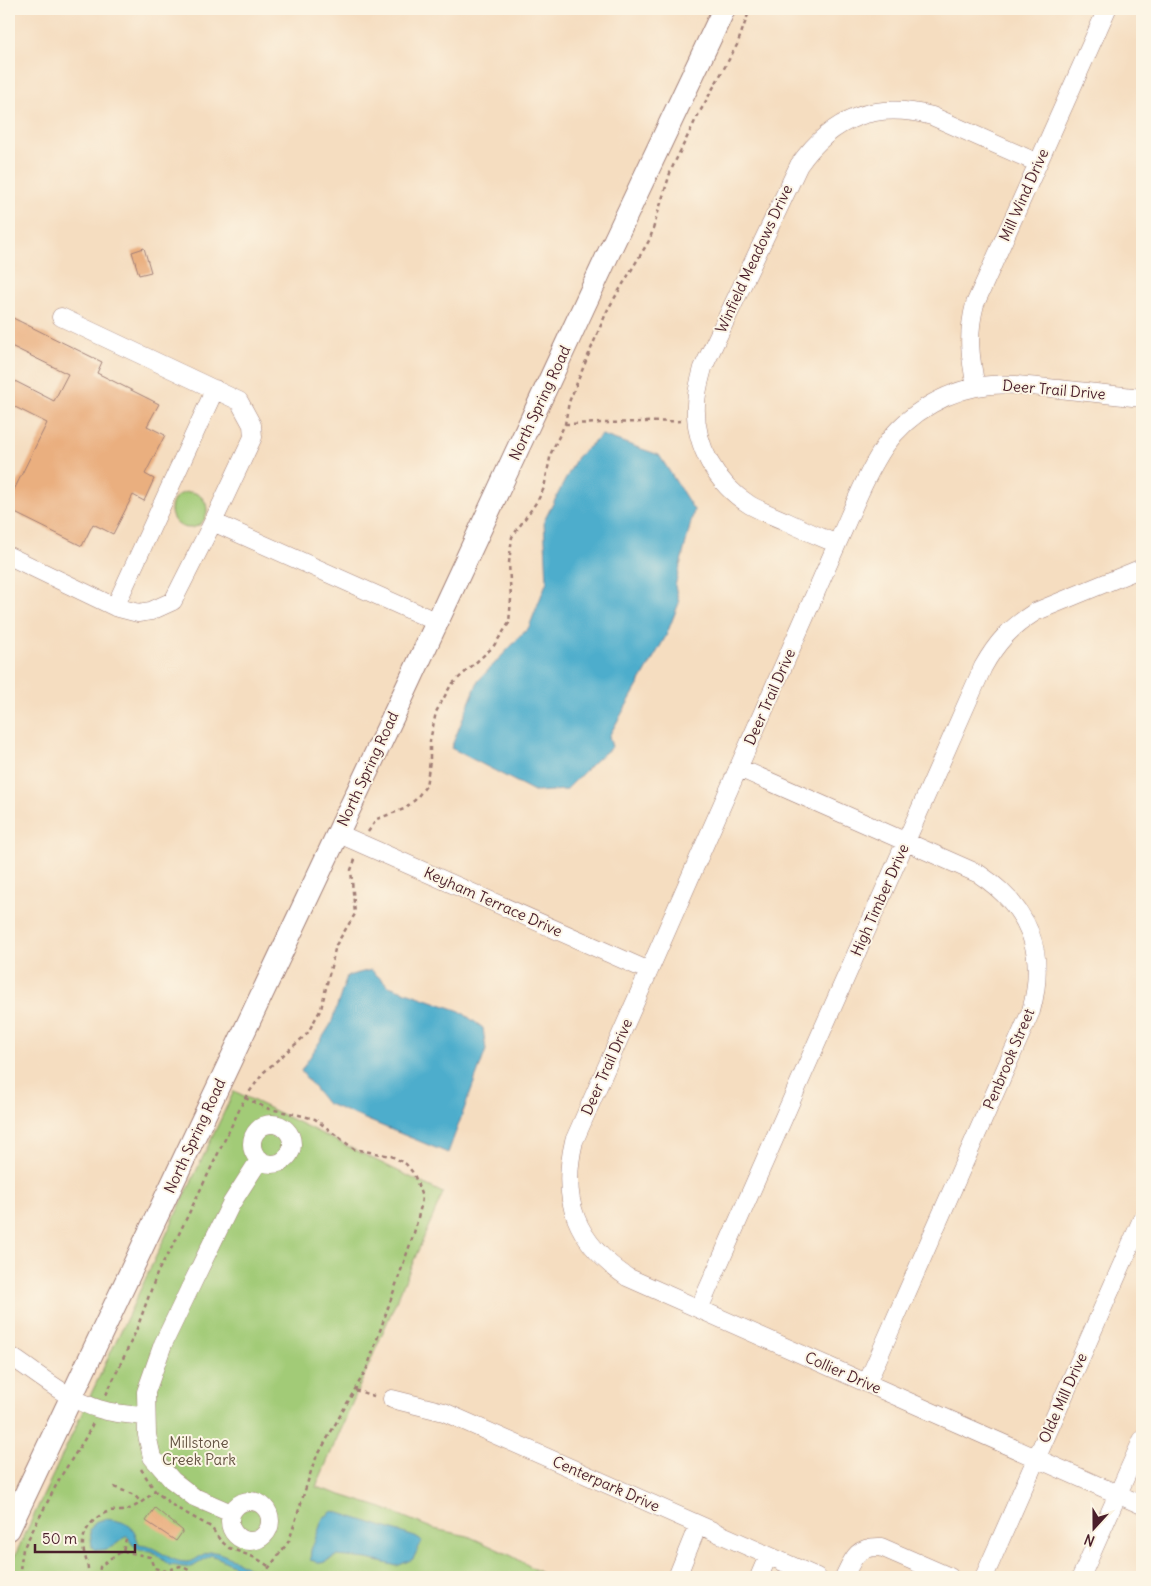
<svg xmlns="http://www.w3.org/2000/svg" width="1151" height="1586" viewBox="0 0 1151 1586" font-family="Delius,sans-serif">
  <rect width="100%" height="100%" fill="#fcf5e5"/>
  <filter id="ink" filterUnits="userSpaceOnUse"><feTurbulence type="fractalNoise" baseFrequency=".02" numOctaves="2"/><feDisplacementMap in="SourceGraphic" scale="10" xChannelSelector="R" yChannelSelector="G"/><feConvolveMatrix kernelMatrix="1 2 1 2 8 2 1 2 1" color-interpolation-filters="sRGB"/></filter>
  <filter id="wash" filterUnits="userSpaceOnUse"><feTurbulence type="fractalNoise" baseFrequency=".0096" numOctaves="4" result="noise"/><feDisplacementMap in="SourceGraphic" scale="20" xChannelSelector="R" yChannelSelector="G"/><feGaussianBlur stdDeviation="1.12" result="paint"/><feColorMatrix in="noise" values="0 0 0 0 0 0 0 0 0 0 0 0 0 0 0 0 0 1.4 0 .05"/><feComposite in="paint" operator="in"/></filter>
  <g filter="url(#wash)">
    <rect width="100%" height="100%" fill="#f5ddc0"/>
    <path fill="#a2cb77" stroke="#767551" d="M171 510a18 18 0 1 1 36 0a18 18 0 1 1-36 0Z
      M 234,1091 L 443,1193 L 316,1487 L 382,1508 L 434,1529 L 468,1536 L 512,1556 L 543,1574 L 545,1577 L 9,1577 L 9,1568 Z"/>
    <path fill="#4dadcc" stroke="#4c667c" d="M 602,435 L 659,455 L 694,510 L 675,586 L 679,603 L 666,636 L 609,736 L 612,747 L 596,760 L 566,790 L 536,792 L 451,748 L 478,681 L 529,627 L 547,581 L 544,521 L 577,457 Z
      M 371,970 L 389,986 L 460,1011 L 483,1028 L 486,1050 L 448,1153 L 326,1103 L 301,1071 L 331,1024 L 347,976 Z
      M 333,1511 L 415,1537 L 422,1541 L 413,1559 L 397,1566 L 368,1559 L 337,1556 L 322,1563 L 310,1560 L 311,1550 L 323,1518 Z
      M 105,1519 C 115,1520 131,1522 135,1533 C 137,1537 137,1540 139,1545 C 146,1546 152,1547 158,1551 C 167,1556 175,1562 186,1562 C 195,1563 201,1553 210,1552 C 219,1550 248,1566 255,1573 L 252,1575 L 221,1559 L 211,1555 C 205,1558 195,1567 190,1567 C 183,1568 176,1565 169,1565 L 156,1554 L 151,1551 L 139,1550 L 132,1544 L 127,1536 C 115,1544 111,1551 95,1550 L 92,1547 L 90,1530 L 95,1522 Z"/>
    <g id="blocks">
      <path fill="#eaaf7f" d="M 144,248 L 151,272 L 139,275 L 132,252 Z
        M 9,316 L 102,362 L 97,373 L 159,404 L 147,426 L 165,435 L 145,474 L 154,479 L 144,501 L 133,495 L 113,534 L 93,524 L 82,546 L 9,510 L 9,500 L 47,423 L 9,404 L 9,378 L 54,401 L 68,374 L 9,345 Z
        M 155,1508 L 183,1531 L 176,1541 L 146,1521 Z"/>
    </g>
  </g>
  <g filter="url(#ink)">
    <use href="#blocks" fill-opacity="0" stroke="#a07e76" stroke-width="1"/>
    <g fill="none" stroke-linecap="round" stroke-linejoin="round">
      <defs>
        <path id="minor" d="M 976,387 C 970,357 967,335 975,304 L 1107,9
          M 1142,398 C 1115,395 1087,392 1059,389 C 1037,387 1014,383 991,385 C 951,388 908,412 885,446 C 865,476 852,511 837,544 L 574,1141 C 560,1201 576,1242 627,1277 L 1142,1505
          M 213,522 L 437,622
          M 837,544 C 820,537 802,529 785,521 C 773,516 761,511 750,505 C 716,484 694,445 696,405 C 696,392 700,380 703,368 L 799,165 C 833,117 875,101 932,116 L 1038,163
          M 9,556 L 115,607 L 138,613 L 151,611 L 173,601 L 213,522 L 253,437 L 252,425 L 239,401 L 61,317
          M 115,607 L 215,389
          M 739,768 L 979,874 C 1030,908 1047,952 1031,1011 L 867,1383
          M 337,833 L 649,971
          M252 1144a20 20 0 1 1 40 0a20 20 0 1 1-40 0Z
          M 699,1309 L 983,667 C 997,642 1010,628 1035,612 L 1142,568
          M 9,1355 C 38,1374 66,1399 99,1409 C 115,1414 131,1415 146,1416
          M 392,1399 L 444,1412 L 817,1577
          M230 1521a20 20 0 1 1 40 0a20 20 0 1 1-40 0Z
          M 231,1513 L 194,1497 L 172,1480 L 152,1457 L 147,1435 L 146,1392 L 163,1344 L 189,1290 L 231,1204 L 260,1159
          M 677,1577 L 698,1525
          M 759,1577 L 768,1556
          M 844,1577 C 853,1558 857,1546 881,1547 L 950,1577
          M 984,1577 L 1142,1219
          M 1081,1577 L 1142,1440"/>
        <path id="major" d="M 9,1529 L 407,687 L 611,248 L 724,9"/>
      </defs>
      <use href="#minor" stroke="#a07e76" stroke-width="19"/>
      <use href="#major" stroke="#a07e76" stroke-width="24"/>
      <path stroke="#a07e76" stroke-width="2.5" stroke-dasharray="4 4" stroke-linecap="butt" d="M 565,424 L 683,421
        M 368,832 L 377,819 L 404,809 L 415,800 L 426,786 L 430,761 L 430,741 L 436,712 L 451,685 L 493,647 L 509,623 L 511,599 L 509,563 L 512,537 L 538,500 L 544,488 L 551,453 L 565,424 L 569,402 L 598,332 L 608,309 L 650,239 L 671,170 L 696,119 L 737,45 L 750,9
        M 245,1098 L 269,1109 L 299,1115 L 315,1119 L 354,1149 L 391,1156 L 406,1164 L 414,1174 L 422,1197 L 421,1206 L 414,1233 L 367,1368 L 314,1462 L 289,1541 L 262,1577
        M 355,1390 L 377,1397
        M 106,1395 L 136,1331 L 158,1271 L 175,1242 L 245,1098 L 264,1072 L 307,1034 L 321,1009 L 336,945 L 355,914 L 351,870 L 356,857
        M 141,1469 L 155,1491 L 175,1507 L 211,1527 L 220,1540 L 229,1548 L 256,1558 L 270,1567
        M 114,1487 L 134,1495 L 141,1502
        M 123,1551 L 150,1557 L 154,1568 L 166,1571 L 180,1566 L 191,1571 L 194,1577
        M 19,1577 L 23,1549 L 61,1476 L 86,1437 L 93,1423
        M 88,1577 C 90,1565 82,1553 83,1542 C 84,1528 96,1515 110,1511 C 115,1510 121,1512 126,1510 C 137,1507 147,1498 155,1491
        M 101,1577 L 99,1575 L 100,1567 L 109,1559 L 123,1551 L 126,1539"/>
      <use href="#minor" stroke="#fff" stroke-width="18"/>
      <use href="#major" stroke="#fff" stroke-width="22"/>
    </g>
  </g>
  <g text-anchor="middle" stroke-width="4" stroke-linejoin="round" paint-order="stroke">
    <g font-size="15" fill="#4a1f2b" stroke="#fcf5e5">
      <text transform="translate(1024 195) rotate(-66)" y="5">Mill Wind Drive</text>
      <text transform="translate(754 259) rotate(-65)" y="5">Winfield Meadows Drive</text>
      <text transform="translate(1054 390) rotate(5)" y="5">Deer Trail Drive</text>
      <text transform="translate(540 403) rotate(-65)" y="5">North Spring Road</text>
      <text transform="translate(770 697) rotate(-66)" y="5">Deer Trail Drive</text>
      <text transform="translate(368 769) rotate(-65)" y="5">North Spring Road</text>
      <text transform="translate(880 900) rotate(-66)" y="5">High Timber Drive</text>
      <text transform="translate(493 902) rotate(24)" y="5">Keyham Terrace Drive</text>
      <text transform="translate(1009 1059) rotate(-67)" y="5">Penbrook Street</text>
      <text transform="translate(607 1067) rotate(-66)" y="5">Deer Trail Drive</text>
      <text transform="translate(195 1136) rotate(-65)" y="5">North Spring Road</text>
      <text transform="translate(843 1373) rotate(24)" y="5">Collier Drive</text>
      <text transform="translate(1063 1398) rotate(-66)" y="5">Olde Mill Drive</text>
      <text transform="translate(606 1484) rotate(24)" y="5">Centerpark Drive</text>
    </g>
    <g font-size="15" fill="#645342" stroke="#fcf5e5">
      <text x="199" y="1448">Millstone<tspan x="199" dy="17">Creek Park</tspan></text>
    </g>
  </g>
  <rect width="1151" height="1586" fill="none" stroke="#fcf5e5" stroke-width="30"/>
  <g transform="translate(1094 1528) rotate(201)" stroke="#fcf5e5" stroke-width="4" paint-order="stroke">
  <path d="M0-4L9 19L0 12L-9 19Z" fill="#4a1f2b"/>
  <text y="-8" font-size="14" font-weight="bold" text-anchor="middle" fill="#4a1f2b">N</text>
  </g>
  <path d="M35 1544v8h100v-8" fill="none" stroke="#4a1f2b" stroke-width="2.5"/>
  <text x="42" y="1544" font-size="15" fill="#4a1f2b" stroke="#fcf5e5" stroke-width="4" paint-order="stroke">50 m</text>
</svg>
